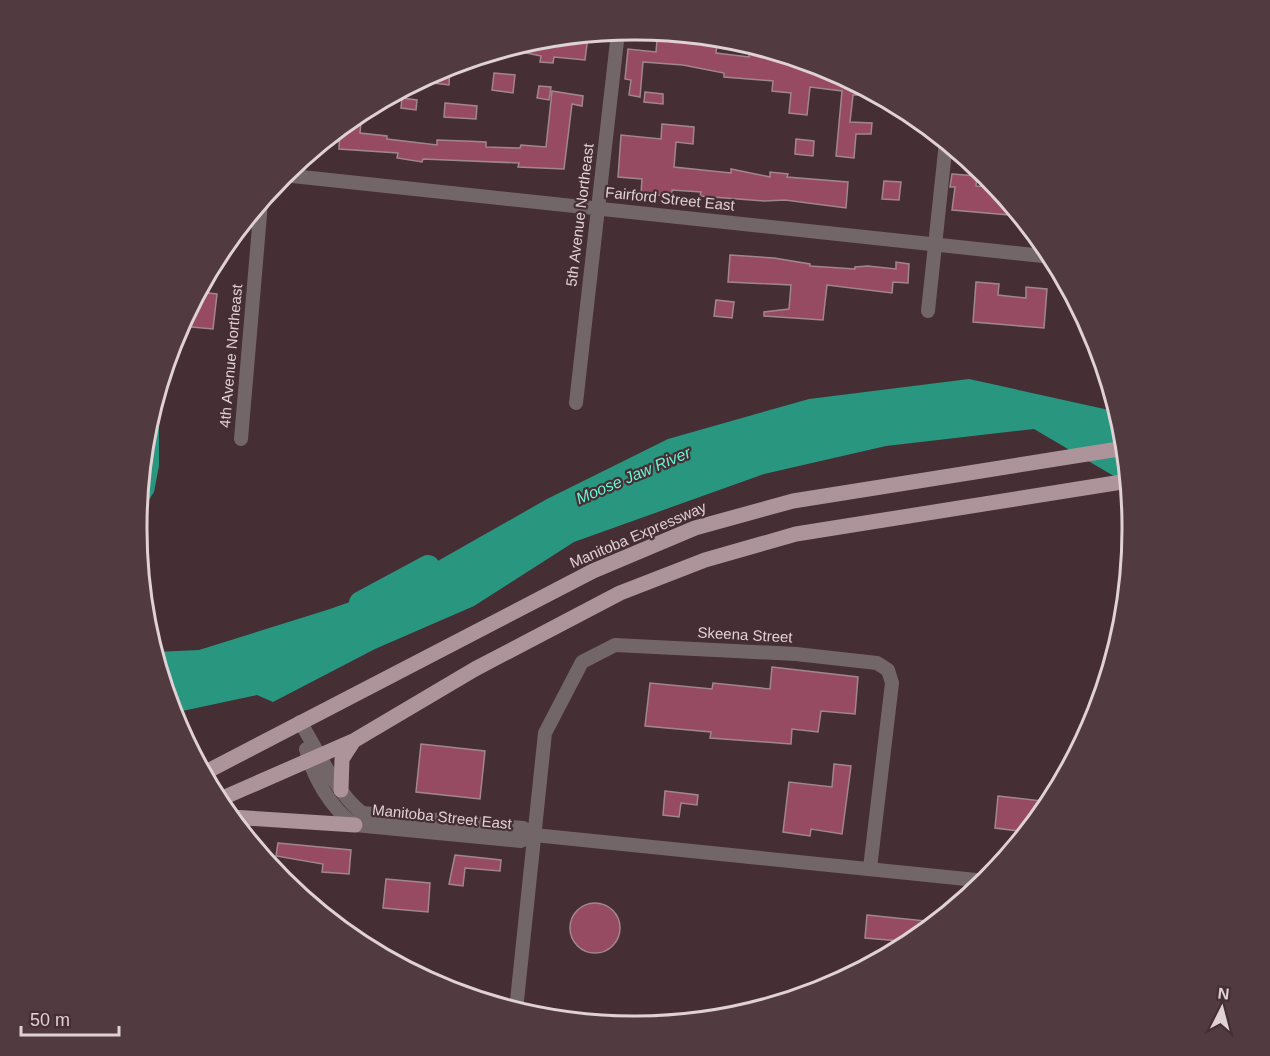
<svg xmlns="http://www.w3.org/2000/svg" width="1270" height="1056" viewBox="0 0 1270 1056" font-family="Arial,sans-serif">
  <rect width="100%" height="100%" fill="#452e34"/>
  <path fill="#29977f" d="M 969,379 L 1118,412 L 1123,431 L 1129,485 L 1034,429 L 886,446 L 764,474 L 574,542 L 474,606 L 375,649 L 273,702 L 257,695 L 173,713 L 155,652 L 199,650 L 330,609 L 392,587 L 547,499 L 668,439 L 809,399 Z
    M 159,390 L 159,466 L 154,492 L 138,517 L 144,479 L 147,431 Z"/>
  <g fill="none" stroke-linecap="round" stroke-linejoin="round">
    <path stroke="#29977f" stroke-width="24" d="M 361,603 L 428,567"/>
  </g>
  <path fill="#964b63" stroke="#a2868d" stroke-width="1.5" d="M 580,35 L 588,36 L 585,60 L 554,57 L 553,63 L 540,62 L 541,56 L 507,49 L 538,40 Z
    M 657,40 L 717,44 L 716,53 L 749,57 L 749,51 L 768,53 L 768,55 L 793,58 L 826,68 L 861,87 L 860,95 L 853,95 L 850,122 L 872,123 L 871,134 L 856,134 L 854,158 L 836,156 L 842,91 L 810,87 L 807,115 L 789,113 L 791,93 L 772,91 L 773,81 L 724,77 L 724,73 L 683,65 L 643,62 L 640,97 L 629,95 L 631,80 L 625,79 L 628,49 L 656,52 Z
    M 450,66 L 449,85 L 433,83 L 434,73 Z
    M 494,73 L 515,75 L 513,93 L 492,90 Z
    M 539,86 L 551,87 L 549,100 L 537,98 Z
    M 552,91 L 583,96 L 582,106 L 572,104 L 564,169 L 518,167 L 519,163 L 423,159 L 422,162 L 397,158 L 398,153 L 339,149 L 340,129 L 362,112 L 360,133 L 387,136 L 387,139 L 437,145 L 437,140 L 465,141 L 486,142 L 486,147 L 520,148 L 521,145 L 546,147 Z
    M 645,92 L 663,94 L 663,104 L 644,102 Z
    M 402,98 L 417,100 L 416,110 L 401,108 Z
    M 445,103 L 477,106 L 476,119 L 444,117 Z
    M 662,124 L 694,127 L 693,144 L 676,142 L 674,167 L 731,173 L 731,169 L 770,177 L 770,172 L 788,174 L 787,177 L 848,182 L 846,208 L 785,200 L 764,201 L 700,196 L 701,192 L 672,190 L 672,196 L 641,194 L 642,179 L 618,177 L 621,135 L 661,139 Z
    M 796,139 L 814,141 L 813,156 L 795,154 Z
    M 952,174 L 977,176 L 976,186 L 997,187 L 1020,216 L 952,210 L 955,187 L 950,187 Z
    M 884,181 L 901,182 L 899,200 L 882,199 Z
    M 730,255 L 774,258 L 810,264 L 810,266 L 855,269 L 855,267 L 868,266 L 896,269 L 896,262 L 909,264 L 908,283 L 893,282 L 892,293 L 827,285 L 823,320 L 764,316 L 764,312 L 789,309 L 791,285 L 728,282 Z
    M 976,282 L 999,284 L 998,295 L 1026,298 L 1026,287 L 1047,289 L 1044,328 L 973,322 Z
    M 199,292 L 217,294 L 213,329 L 181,326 Z
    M 716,300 L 734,302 L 732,318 L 714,316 Z
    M 772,667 L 858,677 L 855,714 L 821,711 L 818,732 L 792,729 L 791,744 L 710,738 L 711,732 L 645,726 L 650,683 L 712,689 L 713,683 L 770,689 Z
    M 421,744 L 485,751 L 480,799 L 416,792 Z
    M 834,764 L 851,766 L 842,834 L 811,829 L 810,836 L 783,832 L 789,782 L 832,787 Z
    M 665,791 L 698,795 L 697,805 L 681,803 L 679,817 L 663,815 Z
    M 998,796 L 1051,802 L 1027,832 L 995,828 Z
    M 278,843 L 351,850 L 349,874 L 322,872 L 323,864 L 276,856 Z
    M 455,855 L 501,860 L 500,871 L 465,868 L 463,886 L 449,884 Z
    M 386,879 L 430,883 L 428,912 L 383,908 Z
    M570 928a25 25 0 1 1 50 0a25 25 0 1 1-50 0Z
    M 867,915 L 936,922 L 912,942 L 865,938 Z"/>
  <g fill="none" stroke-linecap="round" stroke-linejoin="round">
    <path stroke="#726669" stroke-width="14" d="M 283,175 L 1052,257
      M 928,311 L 946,142
      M 576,403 L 618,32
      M 241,439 L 261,203
      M 300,722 C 319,752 334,790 362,813 L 523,828 L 534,835 L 986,881
      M 306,749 C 313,777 331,809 355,825 L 521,841 L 534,835
      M 516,1010 L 545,733 L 582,662 L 615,645 L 796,654 L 877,663 L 888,670 L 892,683 L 870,868"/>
    <path stroke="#ac949a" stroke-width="15" d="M 204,773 L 593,571 L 695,528 L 793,501 L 1125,448
      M 341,790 L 342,759 L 353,742
      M 218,800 L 355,740 L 475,669 L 620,593 L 705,560 L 796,534 L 1128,481
      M 231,817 L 355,825"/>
  </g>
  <g text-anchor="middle" stroke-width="4.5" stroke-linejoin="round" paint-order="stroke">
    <g font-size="15" fill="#e0d1d5" stroke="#452e34">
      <text transform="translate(670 199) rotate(6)" y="5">Fairford Street East</text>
      <text transform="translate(580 215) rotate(-83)" y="5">5th Avenue Northeast</text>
      <text transform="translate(231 356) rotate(-85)" y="5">4th Avenue Northeast</text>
      <text transform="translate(638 535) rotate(-23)" y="5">Manitoba Expressway</text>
      <text transform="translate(745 635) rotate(3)" y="5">Skeena Street</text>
      <text transform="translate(442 817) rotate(6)" y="5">Manitoba Street East</text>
    </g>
    <g font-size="16" font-style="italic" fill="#67f6d4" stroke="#452e34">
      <text transform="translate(633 475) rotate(-23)" y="6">Moose Jaw River</text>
    </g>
  </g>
  <path d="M0 0H1270V1056H0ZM634 40H635A487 487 0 0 1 1122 527V529A487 487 0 0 1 635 1016H634A487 487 0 0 1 147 529V527A487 487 0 0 1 634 40Z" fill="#513b41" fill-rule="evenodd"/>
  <path fill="none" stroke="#e0d1d5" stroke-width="3" d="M634 40H635A487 487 0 0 1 1122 527V529A487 487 0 0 1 635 1016H634A487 487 0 0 1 147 529V527A487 487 0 0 1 634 40Z"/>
  <g transform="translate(1222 1008) rotate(6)" stroke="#452e34" stroke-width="4.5" paint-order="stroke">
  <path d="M0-4.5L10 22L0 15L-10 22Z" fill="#e0d1d5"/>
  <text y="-9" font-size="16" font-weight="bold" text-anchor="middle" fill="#e0d1d5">N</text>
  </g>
  <path d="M21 1026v9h98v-9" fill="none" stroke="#e0d1d5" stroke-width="3"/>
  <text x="30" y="1026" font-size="18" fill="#e0d1d5" stroke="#452e34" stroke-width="4.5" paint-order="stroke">50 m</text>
</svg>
